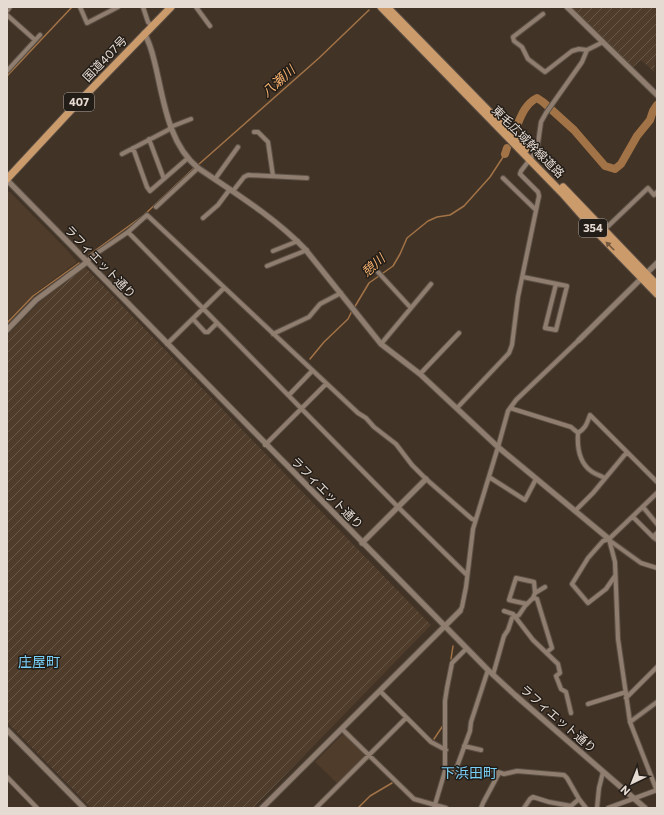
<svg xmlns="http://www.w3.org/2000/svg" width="664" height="815" viewBox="0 0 664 815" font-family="Commissioner,'Noto Sans JP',sans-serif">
  <defs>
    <pattern id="industrial-furrows" width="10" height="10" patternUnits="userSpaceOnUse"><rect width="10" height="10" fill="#4f3c2a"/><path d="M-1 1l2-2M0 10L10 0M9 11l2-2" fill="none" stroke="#685848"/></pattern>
  </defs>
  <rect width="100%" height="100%" fill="#423327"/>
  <path fill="#4f3c2a" d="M 7,192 L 10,192 L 67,250 L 77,262 L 35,293 L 7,321 Z
    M 342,735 L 346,735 L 365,755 L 365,756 L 337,783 L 315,762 Z"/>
  <path fill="url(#industrial-furrows)" d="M 570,7 L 657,7 L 657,47 L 654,72 L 641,60 L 632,68 Z
    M 85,267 L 431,625 L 253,808 L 91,808 L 7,722 L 7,336 L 41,301 Z"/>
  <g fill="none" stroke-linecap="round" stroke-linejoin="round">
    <path stroke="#a27346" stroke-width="1.5" d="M 7,76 L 72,7
      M 198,165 L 319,58 L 369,10
      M 89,255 L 144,215 L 194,168
      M 354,308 L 369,283 L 393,266 L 400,254 L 407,238 L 428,221 L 437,217 L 450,215 L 464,206 L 490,177 L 505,154
      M 7,323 L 33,296 L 79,263
      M 310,359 L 324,342 L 348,319 L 352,311
      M 451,659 L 453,646
      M 434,739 L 444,724
      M 358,808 L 370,796 L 392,783"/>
    <path stroke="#a27346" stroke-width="8" d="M 516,128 C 521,116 525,104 537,98 L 543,102 L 574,130 L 605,166 L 615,169 L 621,164 L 637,136 L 650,120 L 653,111 L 657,105
      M 505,154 L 507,148"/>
    <defs>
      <path id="minor" d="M 80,7 L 87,23 L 118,7
        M 143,7 L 148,22 L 152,26
        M 196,7 L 210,26
        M 7,11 L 10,7
        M 543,14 L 513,37 L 514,41 L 522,47 L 528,59 L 545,72 L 572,51 L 579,49 L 587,50 L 603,42
        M 7,15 L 35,40
        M 7,71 L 40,35
        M 254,132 L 258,132 L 268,142 L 273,176
        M 149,139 L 164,179
        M 133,148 L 147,187 L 150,191 L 188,158
        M 122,154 L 168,130 L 173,126 L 191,119
        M 503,178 L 536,210
        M 215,179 L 238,147
        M 233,191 L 244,177 L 248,175 L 307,178
        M 156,207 L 198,168
        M 203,218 L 218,205 L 230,189
        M 604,230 L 648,188 L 654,195 L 657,192
        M 128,232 L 398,507 L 467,575
        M 273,251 L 298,241
        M 87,262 L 91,257 L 128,232 L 147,215 L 358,413 L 366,418 L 374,427 L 396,444 L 412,465 L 426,479 L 472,519 L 475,520
        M 267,266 L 307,250
        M 378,272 L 410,307
        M 523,277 L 567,286 L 556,330 L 545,328 L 556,284
        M 193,319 L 205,332 L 208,332 L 217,323
        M 273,334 L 309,317 L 320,304 L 341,293
        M 167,344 L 224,288
        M 381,344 L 431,284
        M 420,374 L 459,333
        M 289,395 L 312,371
        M 457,408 L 509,353 L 512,345 L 518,297 L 539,196 L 538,192 L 520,174 L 521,171 L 537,150 L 541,122 L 546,113 L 582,62 L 587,50
        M 510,408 L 571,427 L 578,433 C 577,447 579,462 591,471 C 595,474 601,476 605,478
        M 578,433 C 586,428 587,423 590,415 L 657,482
        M 265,445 L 326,384
        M 489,477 L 525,500 L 536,479
        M 643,507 L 657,524
        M 575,511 L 593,493 L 627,452
        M 633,517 L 653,537
        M 657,533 L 653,537 L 657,540
        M 609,539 L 615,562 L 618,639 L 630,722 L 657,791
        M 609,540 L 641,563 L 657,568
        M 615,576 L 606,589 L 588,603 L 572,584 L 588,558 L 603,541 L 609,539 L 657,493
        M 533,598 L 537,599 L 552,648 L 547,652
        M 527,604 L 509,600 L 516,578 L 534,582 L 535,593
        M 460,611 L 462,607 L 466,587 L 473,529 L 498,447 L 508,411 L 516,400 L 579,340
        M 504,611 L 513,614 L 533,640 L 558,664 L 560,673 L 556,676 L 561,689 L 566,692 L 571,713
        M 493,675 L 504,636 L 508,630 L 512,618 L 519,615 L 525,606 L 533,598 L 535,593 L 545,587
        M 380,691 L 431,742 L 446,750
        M 626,698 L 657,667
        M 588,704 L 626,692
        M 630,722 L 657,702
        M 342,729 L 414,799 L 446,808
        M 464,746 L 481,750
        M 445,771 L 463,773 L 492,770 L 504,774 L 517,771 L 564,775 L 567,778 L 579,799 L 586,808
        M 455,772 L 470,731 L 471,722 L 488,670
        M 7,777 L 37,808
        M 316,808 L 406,718
        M 434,808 L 445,771 L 445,701 L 447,688 L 452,663 L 466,649
        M 481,808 L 483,803 L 499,773
        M 524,808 L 530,799 L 533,797 L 549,802 L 571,806 L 579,799
        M 597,808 L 599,788 L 603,772
        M 608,808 L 657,790"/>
      <path id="tertiary" d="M 567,7 L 657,95
        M 144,33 C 151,44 153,56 156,68 C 164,103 169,144 198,168 C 235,193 274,217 305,249 L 381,344 L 420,374 L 498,447 L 609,539
        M 7,180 L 488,670 L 515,695 L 645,808
        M 7,330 L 36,300 L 87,262
        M 579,340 L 657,263
        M 362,543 L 426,479
        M 7,730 L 84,808
        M 262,808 L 460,611"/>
      <path id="trunk" d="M 381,7 L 562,193 L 593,228 L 657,294
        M 387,7 L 526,149
        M 7,179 L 72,109 L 171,7
        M 563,187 L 657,285"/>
    </defs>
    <use href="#minor" stroke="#5d5146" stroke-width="6"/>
    <use href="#tertiary" stroke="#5d5146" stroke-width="7"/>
    <use href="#trunk" stroke="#5d5146" stroke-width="9"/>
    <use href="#minor" stroke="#8f7e6f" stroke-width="4"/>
    <use href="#tertiary" stroke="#8f7e6f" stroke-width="5"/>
    <use href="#trunk" stroke="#cc9b6c" stroke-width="7"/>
  </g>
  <defs><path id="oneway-solid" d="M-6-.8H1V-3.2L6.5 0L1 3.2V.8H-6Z"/></defs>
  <use fill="#6f563d" href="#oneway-solid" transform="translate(610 246) rotate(-135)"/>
  <g text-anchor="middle" stroke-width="3" stroke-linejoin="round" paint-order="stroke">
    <g fill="#231d17" stroke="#aba29b" stroke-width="1">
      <rect x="64" y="93" width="30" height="18" rx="3"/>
      <rect x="579" y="219" width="28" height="18" rx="3"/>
    </g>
    <g font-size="11" font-weight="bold" fill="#e5dbd3">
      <text x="79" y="106">407</text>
      <text x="593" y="232">354</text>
    </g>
    <g font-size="12" fill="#e5dbd3" stroke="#231d17">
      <text transform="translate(105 59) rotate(-46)" y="4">国道407号</text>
      <text transform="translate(528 142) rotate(45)" y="4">東毛広域幹線道路</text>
      <text transform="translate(100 262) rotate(46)" y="4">ラフィエット通り</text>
      <text transform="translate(327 493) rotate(45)" y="4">ラフィエット通り</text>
      <text transform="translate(558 719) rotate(41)" y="4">ラフィエット通り</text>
    </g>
    <g font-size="13" font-style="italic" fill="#f9b472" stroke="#231d17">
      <text transform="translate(278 81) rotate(-42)" y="5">八瀬川</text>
      <text transform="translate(373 265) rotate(-42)" y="5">憩川</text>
    </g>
    <g font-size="14" fill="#79cef6" stroke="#231d17">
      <text x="39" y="667">庄屋町</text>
      <text x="469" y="778">下浜田町</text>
    </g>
  </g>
  <rect width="664" height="815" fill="none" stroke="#e5dbd3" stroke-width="16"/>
  <g transform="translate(632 783) rotate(223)" stroke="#231d17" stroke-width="3" paint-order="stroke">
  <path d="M0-3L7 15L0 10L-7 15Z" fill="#e5dbd3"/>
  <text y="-6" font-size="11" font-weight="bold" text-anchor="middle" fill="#e5dbd3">N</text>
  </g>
</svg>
